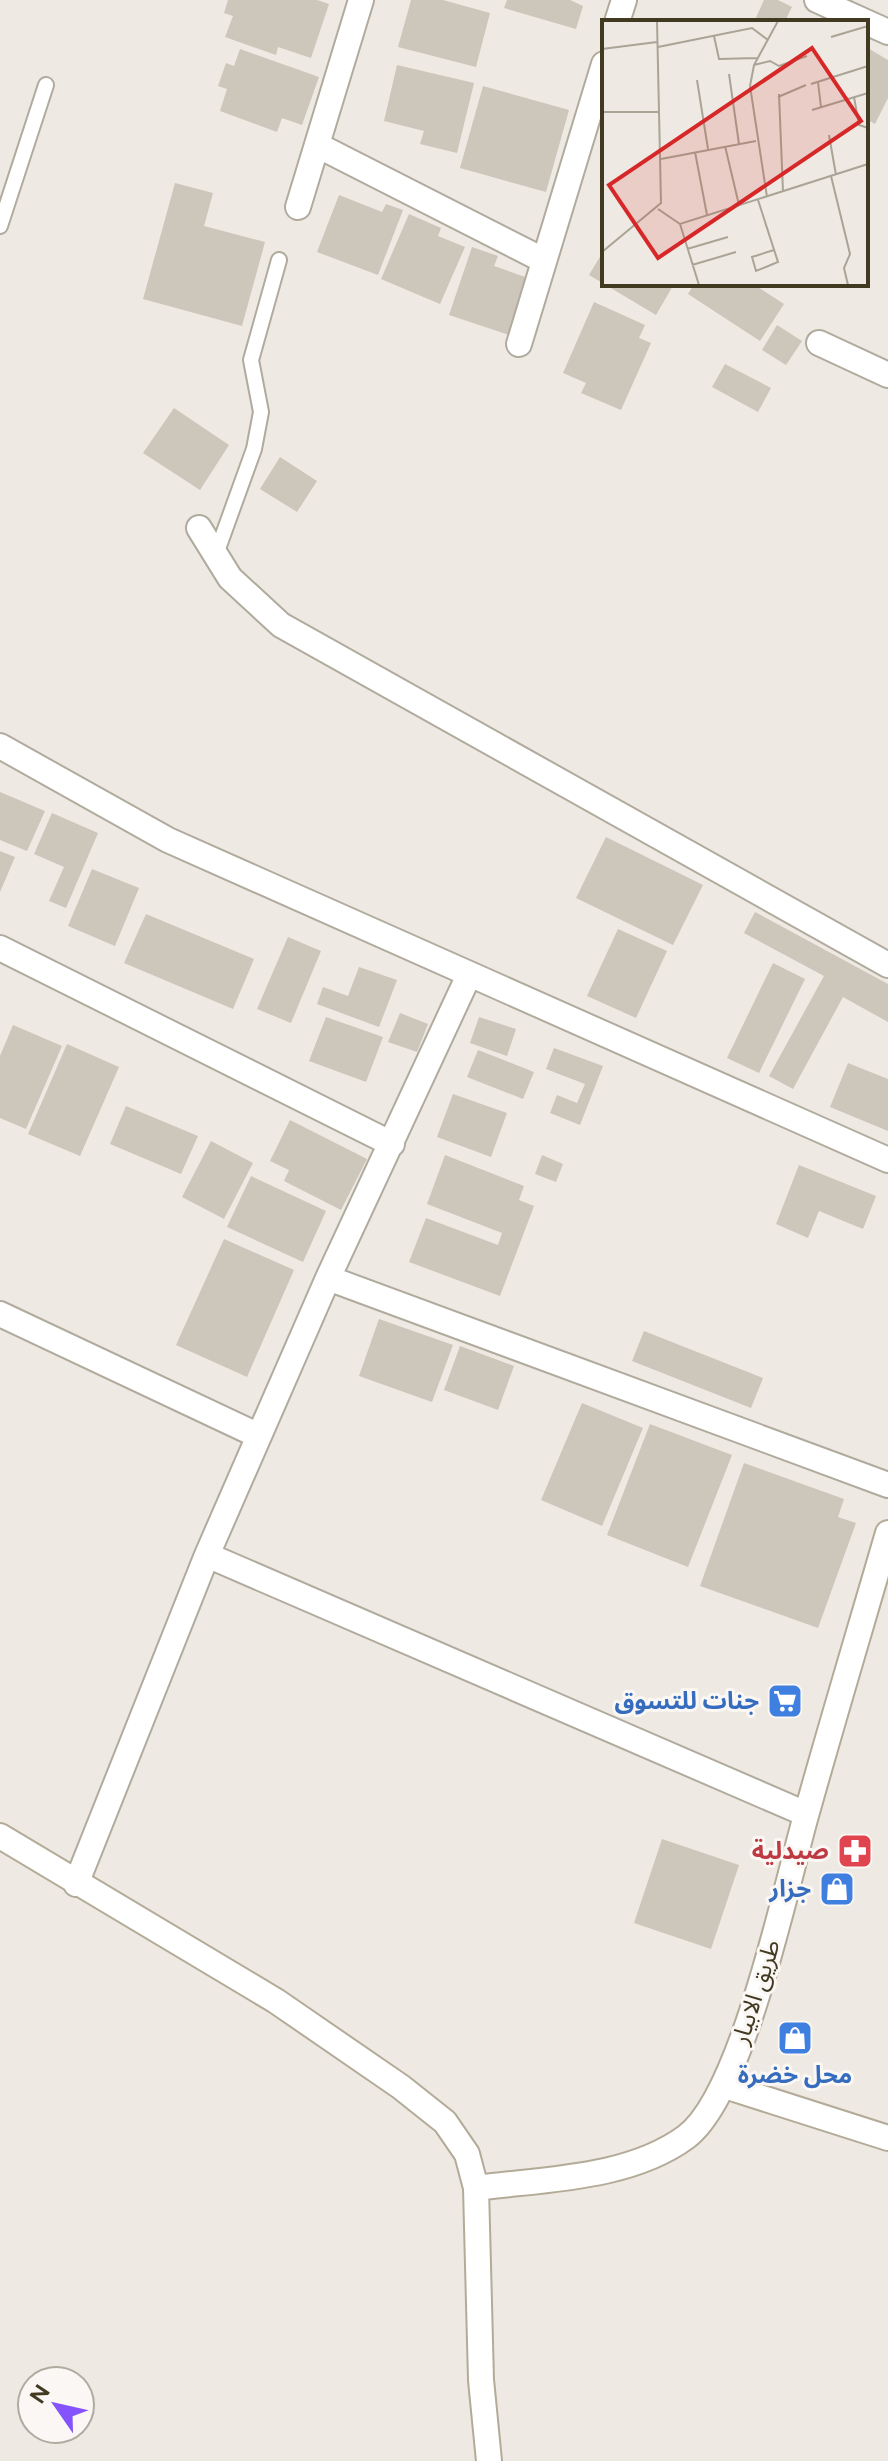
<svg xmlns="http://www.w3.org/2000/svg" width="888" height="2461" viewBox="0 0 888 2461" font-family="Figtree,'Noto Sans Arabic',sans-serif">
  <rect width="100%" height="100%" fill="#eeeae3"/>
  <path fill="#ccc6bb" d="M 228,0 L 317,0 L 329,4 L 311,58 L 278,47 L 276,55 L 225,37 L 233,16 L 224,13 Z
    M 411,0 L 443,0 L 490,13 L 476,67 L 398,47 Z
    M 507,0 L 570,0 L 583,6 L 576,29 L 504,8 Z
    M 764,0 L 778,0 L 792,7 L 786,19 L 793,22 L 754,22 Z
    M 866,47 L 888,60 L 888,98 L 875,124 L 866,119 Z
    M 240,49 L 319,77 L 302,125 L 282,118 L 277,132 L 220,111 L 227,89 L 218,86 L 226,63 L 234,66 Z
    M 397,65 L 474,83 L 457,153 L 420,144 L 424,131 L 384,121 Z
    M 483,86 L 569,110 L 546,192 L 460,168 Z
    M 175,183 L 213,193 L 204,226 L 265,242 L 242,326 L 143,299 Z
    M 339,195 L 382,212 L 386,204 L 403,210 L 378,275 L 317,252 Z
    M 409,214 L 441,228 L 438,236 L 465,247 L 440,304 L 381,279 Z
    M 472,247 L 498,256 L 494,266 L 531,279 L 512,336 L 449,315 Z
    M 604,250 L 604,284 L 674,284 L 656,315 L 589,275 Z
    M 694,284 L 753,284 L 784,304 L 760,341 L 688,294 Z
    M 594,302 L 645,325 L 639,338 L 651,343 L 621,410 L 581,393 L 586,383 L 563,373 Z
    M 777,325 L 802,341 L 786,365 L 762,350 Z
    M 725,364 L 771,388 L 758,412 L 712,387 Z
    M 174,408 L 229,445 L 200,490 L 143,453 Z
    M 280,457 L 317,481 L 297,512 L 260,489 Z
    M 0,792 L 45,811 L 27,851 L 0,840 Z
    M 52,813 L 98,833 L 66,908 L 49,901 L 64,867 L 34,854 Z
    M 606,837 L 703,885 L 673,945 L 576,898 Z
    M 0,851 L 15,857 L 0,892 Z
    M 92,869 L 139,888 L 115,946 L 68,926 Z
    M 755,912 L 888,984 L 888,1022 L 843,997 L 793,1089 L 769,1076 L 824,976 L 744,933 Z
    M 146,914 L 254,959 L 233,1009 L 124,963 Z
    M 618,929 L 667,951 L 636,1018 L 587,996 Z
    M 288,937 L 321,951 L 291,1023 L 257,1009 Z
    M 773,963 L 805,979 L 759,1073 L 727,1058 Z
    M 359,967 L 397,980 L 379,1027 L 317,1004 L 323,987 L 348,996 Z
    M 400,1013 L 428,1024 L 417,1052 L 388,1042 Z
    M 326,1017 L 383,1037 L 366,1082 L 309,1061 Z
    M 479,1017 L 516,1029 L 507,1056 L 470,1043 Z
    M 13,1025 L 62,1046 L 26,1129 L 0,1118 L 0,1056 Z
    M 67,1044 L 119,1067 L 80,1156 L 28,1134 Z
    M 554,1048 L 603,1066 L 580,1125 L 550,1113 L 557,1095 L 577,1103 L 585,1084 L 546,1069 Z
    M 478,1050 L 534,1072 L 523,1099 L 467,1077 Z
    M 848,1063 L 888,1079 L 888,1131 L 830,1107 Z
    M 453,1094 L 507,1113 L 491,1157 L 437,1137 Z
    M 126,1106 L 198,1136 L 181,1174 L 110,1144 Z
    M 290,1120 L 367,1159 L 341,1210 L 284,1181 L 289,1170 L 270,1161 Z
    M 211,1141 L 253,1163 L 224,1219 L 182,1197 Z
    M 445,1155 L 524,1186 L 519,1200 L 534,1206 L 500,1296 L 409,1262 L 426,1218 L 498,1245 L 502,1233 L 427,1204 Z
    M 542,1155 L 563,1164 L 556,1182 L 535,1174 Z
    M 799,1165 L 876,1196 L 863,1229 L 819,1211 L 808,1238 L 776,1224 Z
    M 251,1176 L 326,1211 L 303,1262 L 227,1227 Z
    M 224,1239 L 294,1270 L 247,1377 L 176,1345 Z
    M 379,1319 L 453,1345 L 432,1402 L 359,1376 Z
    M 644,1331 L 763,1378 L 751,1408 L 632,1361 Z
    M 460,1346 L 514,1366 L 498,1410 L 444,1390 Z
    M 582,1403 L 643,1428 L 602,1526 L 541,1500 Z
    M 650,1424 L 732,1455 L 688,1567 L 607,1535 Z
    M 744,1463 L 844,1499 L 838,1517 L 856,1523 L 818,1628 L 700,1586 Z
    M 662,1839 L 739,1865 L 711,1949 L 634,1923 Z"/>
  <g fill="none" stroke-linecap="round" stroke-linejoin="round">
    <defs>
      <path id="lane" d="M 0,226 L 46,85
        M 215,557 L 254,449 L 261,412 L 251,360 L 279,260"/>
      <path id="street" d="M 817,0 L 888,32
        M 617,22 L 624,0
        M 319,146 L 543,260
        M 298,207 L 361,0
        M 819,343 L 888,375
        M 519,344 L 604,64
        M 199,528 L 230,578 L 281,625 L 888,965
        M 0,746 L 168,840 L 888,1160
        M 0,948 L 392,1144
        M 328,1278 L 888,1485
        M 0,1314 L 259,1436
        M 207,1555 L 806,1814
        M 76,1884 L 207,1555 L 328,1278 L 469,975"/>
      <path id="secondary" d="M 0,1836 L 276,2001 L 401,2087 L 445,2122 L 467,2154 L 476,2188 L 481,2380 L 489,2461
        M 725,2086 L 888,2138
        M 476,2188 C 544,2179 629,2179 686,2137 C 743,2095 786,1885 807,1812 C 833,1719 861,1626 888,1533"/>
    </defs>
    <use href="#lane" stroke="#b0ab9d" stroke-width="18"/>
    <use href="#street" stroke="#b0ab9d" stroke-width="28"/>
    <use href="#secondary" stroke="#b3ab98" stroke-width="28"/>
    <use href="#lane" stroke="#fff" stroke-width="14"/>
    <use href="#street" stroke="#fff" stroke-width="24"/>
    <use href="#secondary" stroke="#fff" stroke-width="24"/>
  </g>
  <defs>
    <symbol id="supermarket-square" viewBox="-11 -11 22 22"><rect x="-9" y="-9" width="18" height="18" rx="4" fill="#3f7fe0" stroke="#faf7f4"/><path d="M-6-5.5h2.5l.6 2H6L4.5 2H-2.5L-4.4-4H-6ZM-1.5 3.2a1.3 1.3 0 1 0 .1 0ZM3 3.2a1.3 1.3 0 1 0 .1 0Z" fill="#fff"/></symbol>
    <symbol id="pharmacy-square" viewBox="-11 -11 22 22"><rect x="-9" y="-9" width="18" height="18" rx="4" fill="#e0444e" stroke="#faf7f4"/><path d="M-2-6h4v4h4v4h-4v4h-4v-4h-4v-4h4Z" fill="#fff"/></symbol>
    <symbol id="shop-square" viewBox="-11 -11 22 22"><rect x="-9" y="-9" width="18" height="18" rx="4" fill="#3f7fe0" stroke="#faf7f4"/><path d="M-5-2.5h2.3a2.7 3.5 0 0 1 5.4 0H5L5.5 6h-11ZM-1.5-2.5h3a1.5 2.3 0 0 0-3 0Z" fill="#fff"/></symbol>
  </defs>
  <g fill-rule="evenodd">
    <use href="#supermarket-square" x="765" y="1681" width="40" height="40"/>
    <use href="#pharmacy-square" x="835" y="1831" width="40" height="40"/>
    <use href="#shop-square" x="817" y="1869" width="40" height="40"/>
    <use href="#shop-square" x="775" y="2018" width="40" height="40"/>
  </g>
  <g text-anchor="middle" stroke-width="6" stroke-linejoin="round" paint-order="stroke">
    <g font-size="24" font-weight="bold" fill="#366cbe" stroke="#faf7f4" text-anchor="end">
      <text x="759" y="1709">جنات للتسوق</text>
      <text x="811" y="1897">جزار</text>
      <text x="795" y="2083" text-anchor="middle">محل خضرة</text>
    </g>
    <g font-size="24" font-weight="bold" fill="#be3a42" stroke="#faf7f4" text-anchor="end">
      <text x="829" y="1859">صيدلية</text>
    </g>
    <g font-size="24" fill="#413a21" stroke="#faf7f4">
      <text transform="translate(756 1992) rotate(-72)" y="8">طريق الابيار</text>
    </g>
  </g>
  <g transform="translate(602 20)">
    <rect width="266" height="266" fill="#eeeae3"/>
    <path fill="none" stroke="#a9a495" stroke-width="2" d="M 112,16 L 117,39 L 156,38M 229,17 L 266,6M 56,27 L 150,8 L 166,20M 0,29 L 55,22M 152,45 L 168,41 L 177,46 L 205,36M 127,54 L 137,124M 95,60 L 106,129M 216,62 L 219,87M 209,64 L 266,46M 177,74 L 181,172M 176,77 L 204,65M 252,77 L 257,105 L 266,108M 210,90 L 266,73M 0,92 L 57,92M 227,115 L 234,155M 123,126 L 137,185M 93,132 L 105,195M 59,139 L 154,121M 229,156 L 248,234 L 242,248 L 246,265M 165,177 L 148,66 L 152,45 L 176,1M 156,180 L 176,242 L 154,251 L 150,237 L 172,230M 56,189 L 78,204 L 266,144M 78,204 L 97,265M 85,229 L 126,217M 0,232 L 59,183 L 55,1M 90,245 L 134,232"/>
    <path fill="#d62828" fill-opacity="0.15" stroke="#d62828" stroke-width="4" d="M 210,28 L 259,101 L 56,238 L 7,165 Z"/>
    <rect width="266" height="266" fill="none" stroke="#413a21" stroke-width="4"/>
  </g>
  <g transform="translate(56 2405) rotate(304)"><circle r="38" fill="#faf7f4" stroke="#b0aba0" stroke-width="2"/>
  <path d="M0-6L14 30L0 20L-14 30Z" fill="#8453fd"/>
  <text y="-12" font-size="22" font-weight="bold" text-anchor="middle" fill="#413a21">N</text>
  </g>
</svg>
